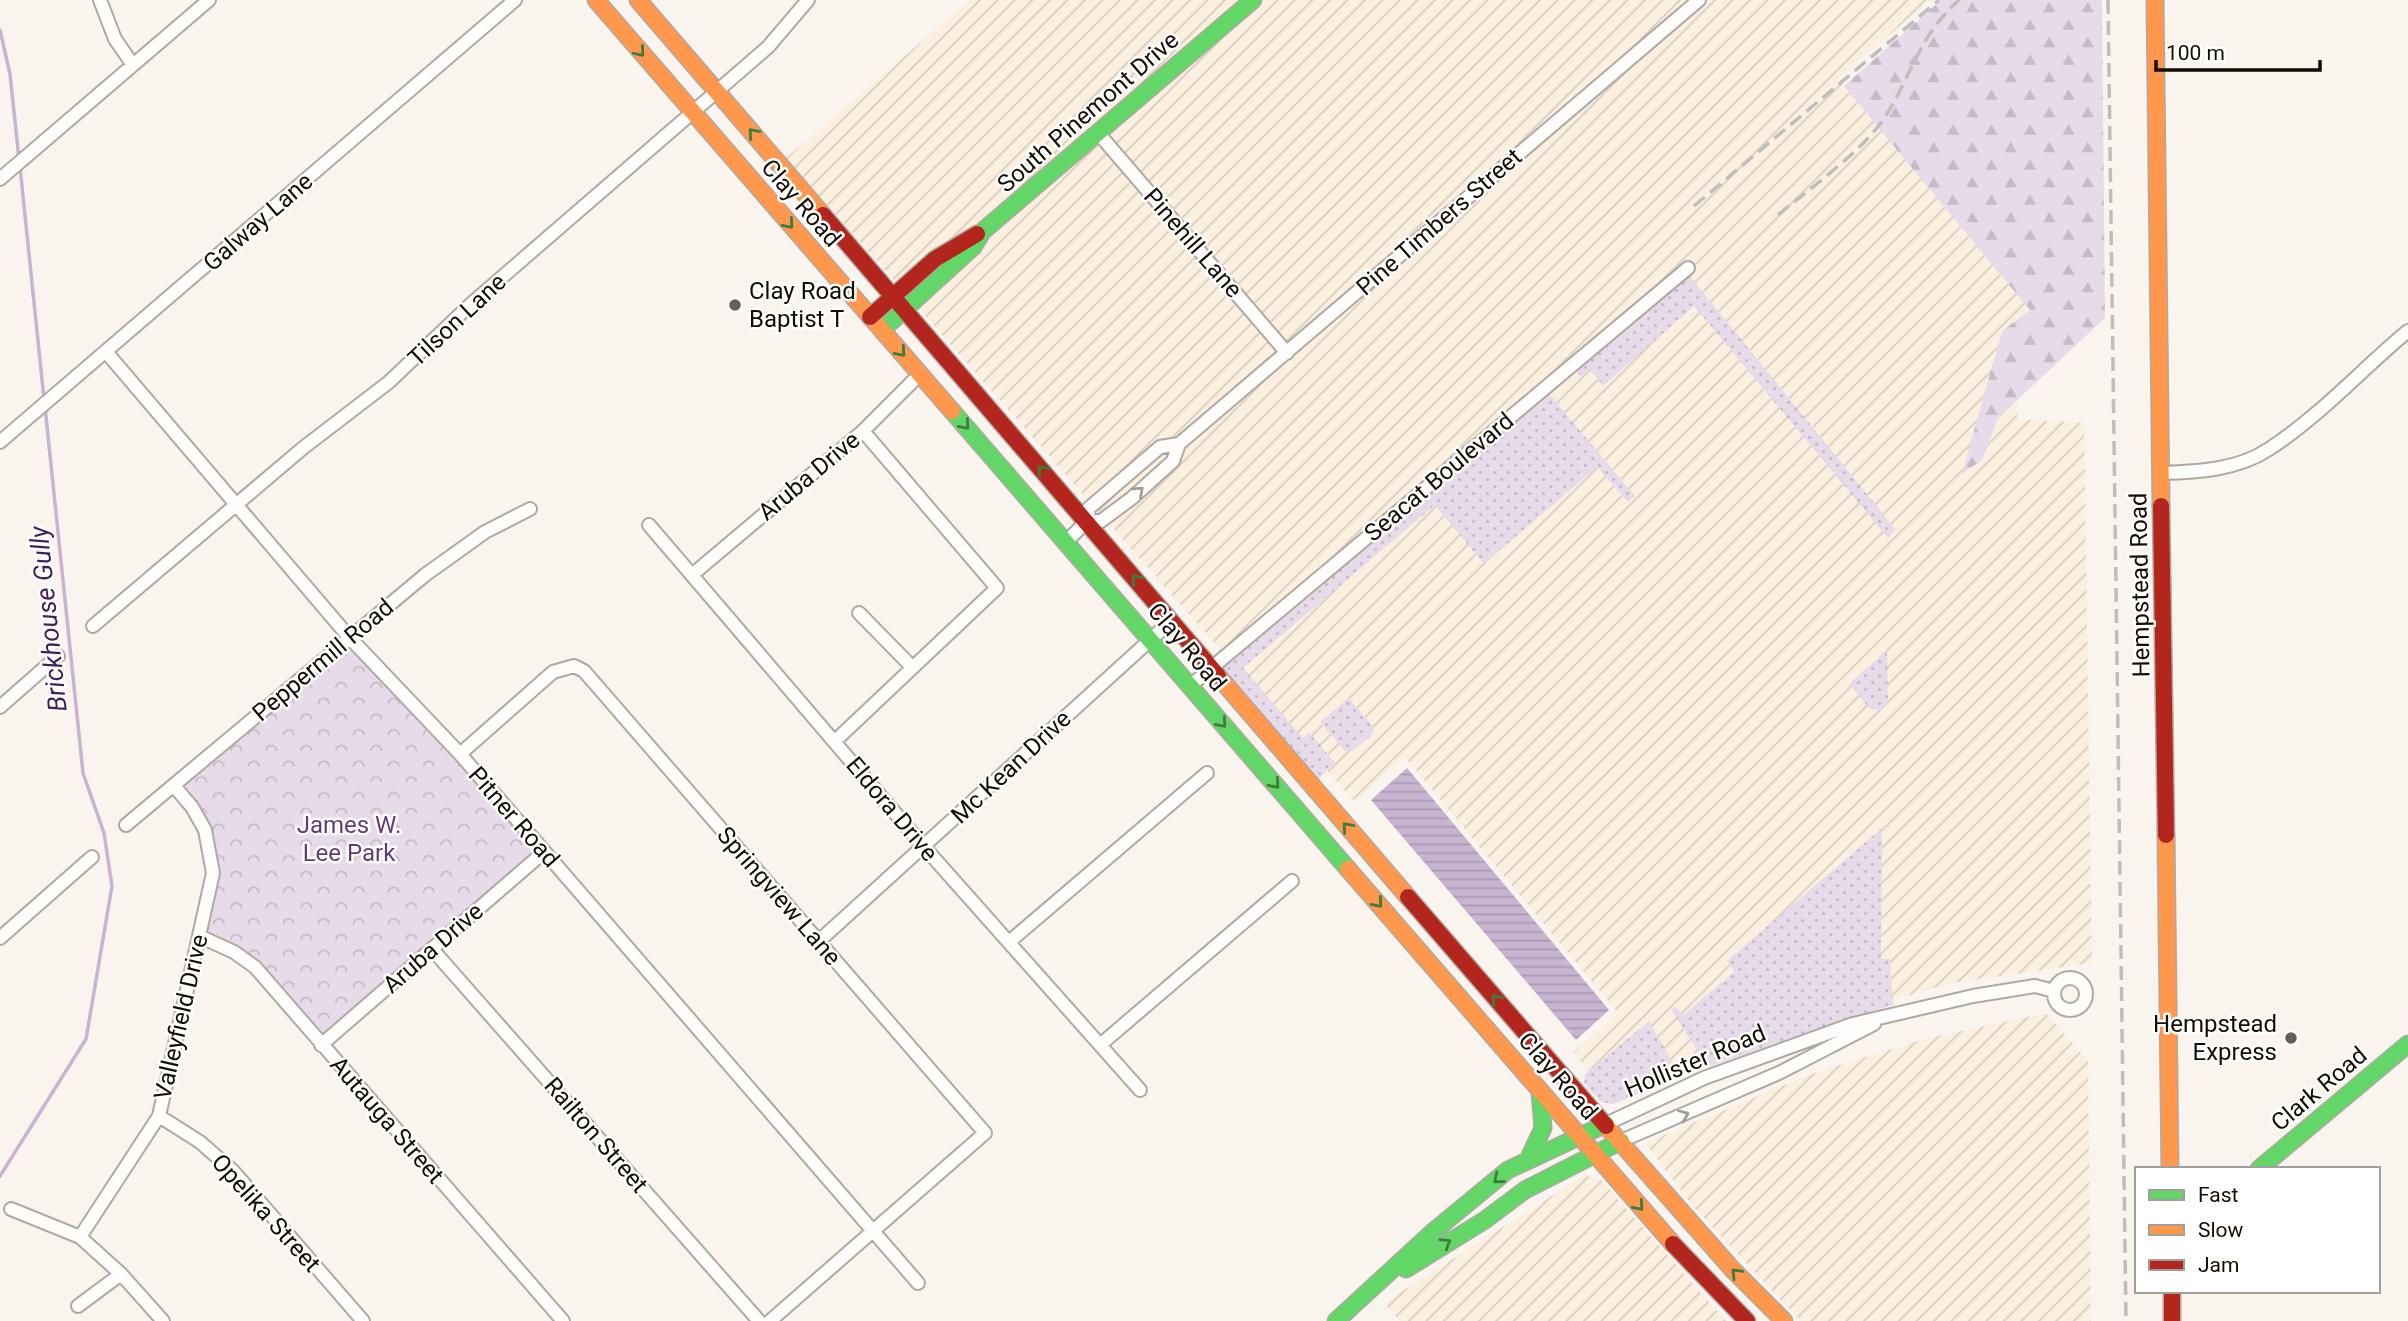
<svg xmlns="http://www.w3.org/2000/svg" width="2408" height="1321" viewBox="0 0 2408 1321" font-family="Roboto,sans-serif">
  <defs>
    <pattern id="industrial-furrows" width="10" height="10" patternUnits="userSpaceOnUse" patternTransform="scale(1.75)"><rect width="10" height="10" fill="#fbf0e0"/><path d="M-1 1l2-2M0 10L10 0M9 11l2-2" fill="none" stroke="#d6cdbf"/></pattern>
    <pattern id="grass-dots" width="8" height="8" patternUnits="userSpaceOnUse" patternTransform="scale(1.75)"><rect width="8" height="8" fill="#e7dae9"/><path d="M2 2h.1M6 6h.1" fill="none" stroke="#c5bac6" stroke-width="1.8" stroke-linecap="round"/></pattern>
    <pattern id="forest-firs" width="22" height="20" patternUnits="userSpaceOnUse" patternTransform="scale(1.75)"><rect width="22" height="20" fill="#e7dae9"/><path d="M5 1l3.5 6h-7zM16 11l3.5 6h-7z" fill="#c5bac6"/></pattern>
    <pattern id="park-crowns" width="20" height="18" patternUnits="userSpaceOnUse" patternTransform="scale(1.75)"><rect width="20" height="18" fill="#e7dae9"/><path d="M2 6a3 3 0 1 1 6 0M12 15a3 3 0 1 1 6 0" fill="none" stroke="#c5bac6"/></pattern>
    <pattern id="water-rules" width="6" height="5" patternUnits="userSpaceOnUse" patternTransform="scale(1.75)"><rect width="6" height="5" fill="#c8b3d0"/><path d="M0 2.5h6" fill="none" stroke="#ab99b1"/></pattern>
  </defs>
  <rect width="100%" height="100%" fill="#f9f4ee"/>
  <path fill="url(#industrial-furrows)" d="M 970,0 L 1930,0 L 1838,79 L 2026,305 L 2017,419 L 2084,423 L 2092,963 L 1951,983 L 1793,1029 L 1612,1100 L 1573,1052 L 1618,1013 L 1405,757 L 1355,802 L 786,158 Z
    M 2046,1013 L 2088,1061 L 2091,1321 L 1801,1321 L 1693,1206 L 1645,1143 L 1811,1074 L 1920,1040 Z
    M 1584,1175 L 1602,1181 L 1726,1321 L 1400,1321 L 1384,1303 Z"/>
  <path fill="url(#grass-dots)" d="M 1688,274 L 1896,530 L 1888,538 L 1694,306 L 1603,386 L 1590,369 L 1581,377 L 1576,371 L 1550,395 L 1635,496 L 1628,502 L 1597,467 L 1484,564 L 1435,505 L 1243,668 L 1303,738 L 1309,732 L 1335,763 L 1318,779 L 1222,667 Z
    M 1887,650 L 1888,702 L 1881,710 L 1870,709 L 1849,684 Z
    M 1349,698 L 1374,728 L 1371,736 L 1352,751 L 1344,750 L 1320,722 Z
    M 1882,828 L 1881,959 L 1890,959 L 1893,1005 L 1708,1067 L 1672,1011 L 1675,1007 L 1684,1014 L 1734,972 L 1727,961 Z
    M 1649,1021 L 1681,1077 L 1613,1104 L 1601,1102 L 1584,1083 L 1585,1074 Z"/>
  <path fill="url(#forest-firs)" d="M 1941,0 L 2102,0 L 2105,318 L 1998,418 L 1982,460 L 1962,474 L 2002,331 L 2030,310 L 1844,86 Z"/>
  <path fill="url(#park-crowns)" d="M 349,637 L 544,852 L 321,1045 L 255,967 L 199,936 L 213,873 L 210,843 L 175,786 Z"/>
  <path fill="url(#water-rules)" d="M 1407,768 L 1609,1010 L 1576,1040 L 1371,800 Z"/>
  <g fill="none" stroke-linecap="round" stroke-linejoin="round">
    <path stroke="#c8b3d0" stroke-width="3.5" d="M 0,30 L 10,74 L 19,159
      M 20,167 L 44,399
      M 0,1176 L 86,1039 L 112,886 L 104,833 L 83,773 L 45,407"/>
    <defs>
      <path id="street" d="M 100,0 L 115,39 L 133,65
        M 1099,134 L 1287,353
        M 0,179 L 209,0
        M 107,353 L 349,637 L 460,754 L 918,1283
        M 0,442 L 515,0
        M 2161,473 C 2197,472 2238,470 2269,449 C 2320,416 2362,369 2408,331
        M 1087,521 L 1101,521 L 1132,498 L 1173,461 L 1179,444
        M 649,525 L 925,848 L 1140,1090
        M 1067,541 L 1087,521 L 1089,508 L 1160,447 L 1179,444 L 1186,438 L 1699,0
        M 693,574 L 863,431 L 920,374
        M 859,613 L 912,667
        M 93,626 L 303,448 L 389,382 L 471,304 L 768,47 L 808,0
        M 1190,686 L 1688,268
        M 0,707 L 58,656
        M 835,741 L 997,588 L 863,431
        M 460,754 L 553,672 L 574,666 L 584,671 L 985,1133 L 770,1321
        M 126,825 L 425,575 L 485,532 L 530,509
        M 199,936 L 234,952 L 255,967 L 563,1321
        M 0,938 L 92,857
        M 819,941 L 1171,621
        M 1009,942 L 1207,773
        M 432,949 L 759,1321
        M2054 994a16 16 0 1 1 32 0a16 16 0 1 1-32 0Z
        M 321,1045 L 544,852
        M 1100,1045 L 1292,881
        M 159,1116 L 200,1142 L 233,1171 L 363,1321
        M 1606,1124 L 1704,1078 L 1853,1024 L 1973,996 L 2035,986 L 2054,991
        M 1621,1141 L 1781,1072 L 1874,1024
        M 11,1209 L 80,1237 L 121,1274 L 163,1321
        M 80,1237 L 159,1116 L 213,873 L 205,830 L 192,807 L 174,786
        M 78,1306 L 121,1274"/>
      <path id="fast" d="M 882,330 L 973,247 L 983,231 L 1253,0
        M 952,411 L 1348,869
        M 1528,1160 L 1543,1128 L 1540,1093
        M 2259,1169 L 2408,1044
        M 1406,1269 L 1485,1220 L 1525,1190 L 1621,1141
        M 1336,1321 L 1434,1231 L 1508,1170 L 1606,1124"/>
      <path id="slow" d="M 596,0 L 952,411
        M 638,0 L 823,215
        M 2155,0 L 2161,506
        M 1218,676 L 1408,897
        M 2166,835 L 2170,1169
        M 1348,869 L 1673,1244
        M 1606,1126 L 1733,1270 L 1784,1321"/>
      <path id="jam" d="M 823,215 L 1218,676
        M 870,317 L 935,259 L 977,234
        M 2161,506 L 2166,835
        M 1408,897 L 1606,1126
        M 1673,1244 L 1747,1321
        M 2172,1291 L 2172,1321"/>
    </defs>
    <use href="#street" stroke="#afa9a1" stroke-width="16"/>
    <use href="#fast" stroke="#afa9a1" stroke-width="19"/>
    <use href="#slow" stroke="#afa9a1" stroke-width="19"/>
    <use href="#jam" stroke="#afa9a1" stroke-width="19"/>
    <use href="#street" stroke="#fefdfc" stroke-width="12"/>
    <use href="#fast" stroke="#63d668" stroke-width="16"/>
    <use href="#slow" stroke="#ff974d" stroke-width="16"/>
    <use href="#jam" stroke="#b3261e" stroke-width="16"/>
    <path stroke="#c0bebc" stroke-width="3.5" stroke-dasharray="14 7" stroke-linecap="butt" d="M 2108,0 L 2126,1321
      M 1694,206 L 1939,0
      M 1778,215 C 1809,189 1864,150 1885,117 C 1913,73 1918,37 1959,0"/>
  </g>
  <defs><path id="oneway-chevron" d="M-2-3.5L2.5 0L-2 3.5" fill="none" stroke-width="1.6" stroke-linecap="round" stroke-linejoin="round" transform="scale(1.75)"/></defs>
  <g stroke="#3f7c3b">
    <use href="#oneway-chevron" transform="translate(640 52) rotate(50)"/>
    <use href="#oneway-chevron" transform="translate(753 133) rotate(-131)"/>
    <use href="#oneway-chevron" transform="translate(789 224) rotate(49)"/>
    <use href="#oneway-chevron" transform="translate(901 352) rotate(49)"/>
    <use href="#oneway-chevron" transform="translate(965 425) rotate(49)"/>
    <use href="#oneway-chevron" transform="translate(1042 470) rotate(-131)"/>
    <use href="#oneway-chevron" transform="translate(1136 579) rotate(-130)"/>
    <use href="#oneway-chevron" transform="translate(1222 723) rotate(49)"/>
    <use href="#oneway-chevron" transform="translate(1275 784) rotate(49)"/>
    <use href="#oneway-chevron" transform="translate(1347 827) rotate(-131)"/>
    <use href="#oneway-chevron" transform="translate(1378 903) rotate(49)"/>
    <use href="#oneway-chevron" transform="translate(1496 999) rotate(-131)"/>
    <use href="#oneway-chevron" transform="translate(1498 1179) rotate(141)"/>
    <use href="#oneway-chevron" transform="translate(1639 1206) rotate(49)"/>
    <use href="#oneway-chevron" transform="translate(1446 1243) rotate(-32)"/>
    <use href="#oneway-chevron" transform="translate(1736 1273) rotate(-134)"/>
  </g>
  <g stroke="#a09d99">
    <use href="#oneway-chevron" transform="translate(1139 491) rotate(-42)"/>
    <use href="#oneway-chevron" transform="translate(1684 1115) rotate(-23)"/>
  </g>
  <g fill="#645e56" stroke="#fff" stroke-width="2.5">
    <circle cx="735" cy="305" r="7"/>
    <circle cx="2291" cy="1038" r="7"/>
  </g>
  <g text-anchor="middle" stroke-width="5" stroke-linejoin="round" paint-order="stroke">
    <g font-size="24" fill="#140d04" stroke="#fff">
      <text transform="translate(1088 112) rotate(-41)" y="8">South Pinemont Drive</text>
      <text transform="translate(801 203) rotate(49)" y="8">Clay Road</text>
      <text transform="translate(258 222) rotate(-41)" y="8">Galway Lane</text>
      <text transform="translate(1439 222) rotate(-41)" y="8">Pine Timbers Street</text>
      <text transform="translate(1193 243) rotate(49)" y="8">Pinehill Lane</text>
      <text transform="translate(457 320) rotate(-43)" y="8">Tilson Lane</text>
      <text transform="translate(809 476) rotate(-40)" y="8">Aruba Drive</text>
      <text transform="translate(1439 477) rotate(-40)" y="8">Seacat Boulevard</text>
      <text transform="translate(2140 585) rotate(-91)" y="8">Hempstead Road</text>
      <text transform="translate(1187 647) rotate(50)" y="8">Clay Road</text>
      <text transform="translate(323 660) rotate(-40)" y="8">Peppermill Road</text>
      <text transform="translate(1011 767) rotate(-43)" y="8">Mc Kean Drive</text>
      <text transform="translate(892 809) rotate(50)" y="8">Eldora Drive</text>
      <text transform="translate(514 817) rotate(49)" y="8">Pitner Road</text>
      <text transform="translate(779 896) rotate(49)" y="8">Springview Lane</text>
      <text transform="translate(433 948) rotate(-41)" y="8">Aruba Drive</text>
      <text transform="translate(181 1017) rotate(-77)" y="8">Valleyfield Drive</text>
      <text transform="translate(1695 1061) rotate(-23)" y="8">Hollister Road</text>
      <text transform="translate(1558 1076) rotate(49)" y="8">Clay Road</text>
      <text transform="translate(2319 1089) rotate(-40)" y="8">Clark Road</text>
      <text transform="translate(387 1120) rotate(49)" y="8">Autauga Street</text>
      <text transform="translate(596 1135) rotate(49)" y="8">Railton Street</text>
      <text transform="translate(266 1213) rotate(48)" y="8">Opelika Street</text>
    </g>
    <g font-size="24" fill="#140d04" stroke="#fff" text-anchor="start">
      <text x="749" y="299">Clay Road<tspan x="749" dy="28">Baptist T</tspan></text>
      <text x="2277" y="1032" text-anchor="end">Hempstead<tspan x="2277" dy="28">Express</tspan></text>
    </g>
    <g font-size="24" fill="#613d75" stroke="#fff">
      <text x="349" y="833">James W.<tspan x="349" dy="28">Lee Park</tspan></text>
    </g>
    <g font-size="26" font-style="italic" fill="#431f55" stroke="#fff">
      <text transform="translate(48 619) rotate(-96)" y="9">Brickhouse Gully</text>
    </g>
  </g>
  <rect x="2135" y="1167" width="245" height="126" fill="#ffffff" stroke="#a19e9b" stroke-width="2"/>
  <rect x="2149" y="1190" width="35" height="10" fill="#63d668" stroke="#a19e9b" stroke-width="2"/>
  <text x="2198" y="1202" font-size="21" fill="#140d04">Fast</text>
  <rect x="2149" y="1225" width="35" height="10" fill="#ff974d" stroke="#a19e9b" stroke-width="2"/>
  <text x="2198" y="1237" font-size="21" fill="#140d04">Slow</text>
  <rect x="2149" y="1260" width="35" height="10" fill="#b3261e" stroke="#a19e9b" stroke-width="2"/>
  <text x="2198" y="1272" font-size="21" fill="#140d04">Jam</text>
  <path d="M2156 60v10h164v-10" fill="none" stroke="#140d04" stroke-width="3.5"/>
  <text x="2166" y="60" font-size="21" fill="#140d04" stroke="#ffffff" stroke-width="5" paint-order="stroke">100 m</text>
</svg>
